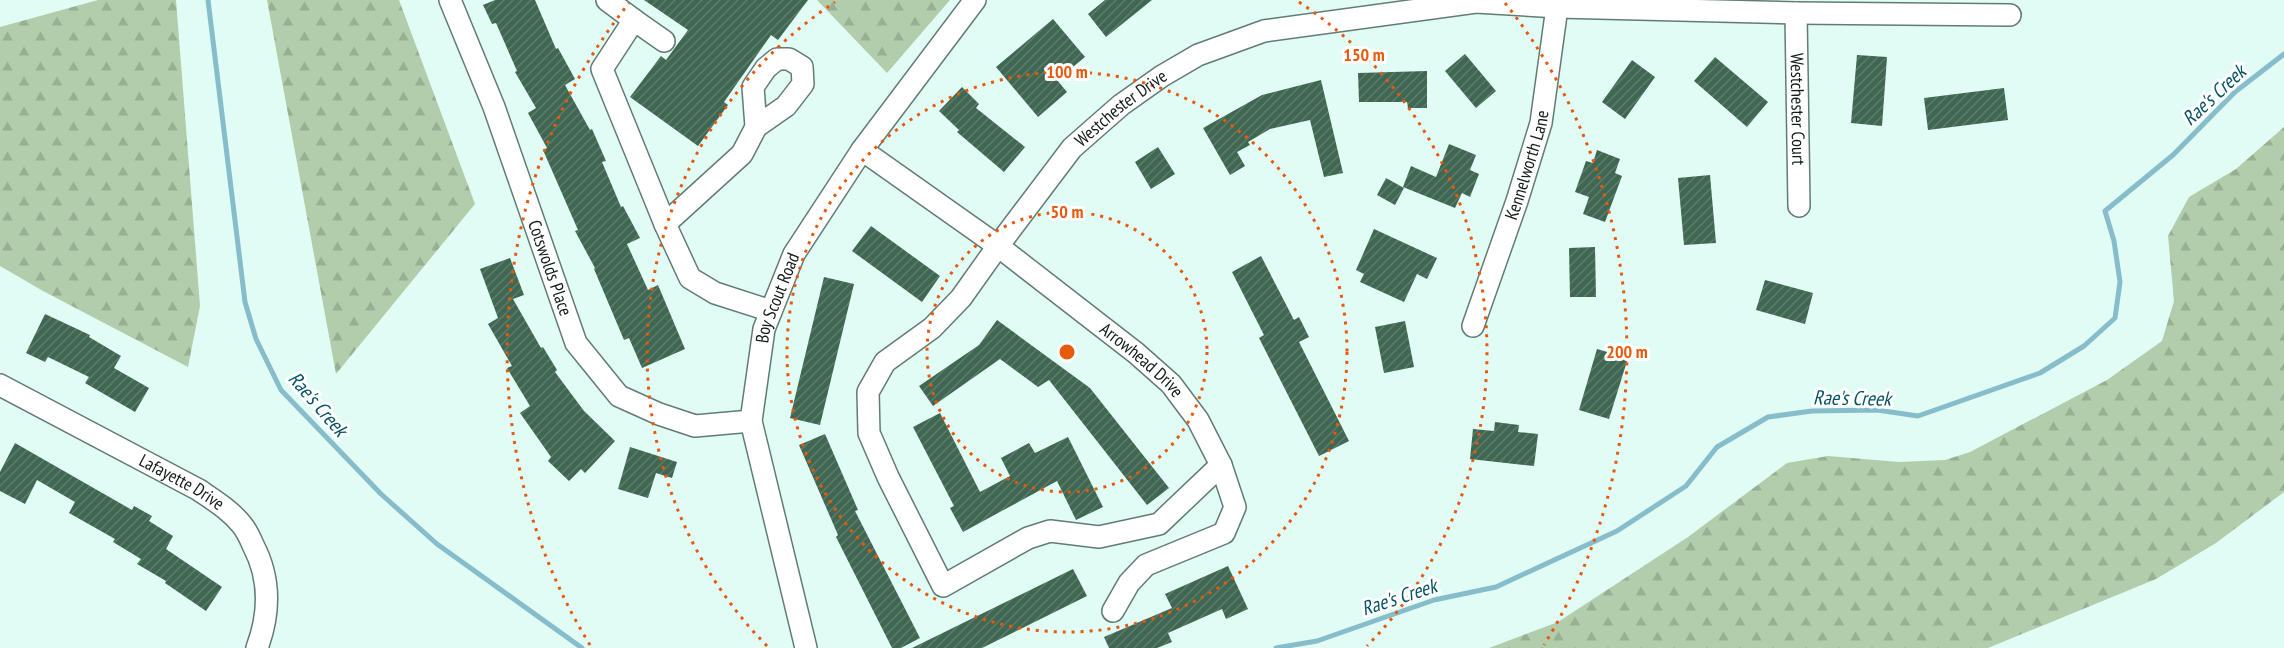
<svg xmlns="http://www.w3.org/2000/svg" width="2284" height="648" viewBox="0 0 2284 648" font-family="'PT Sans Narrow',sans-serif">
  <defs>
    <pattern id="forest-firs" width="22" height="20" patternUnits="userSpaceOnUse" patternTransform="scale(1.5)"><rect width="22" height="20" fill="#b2cdab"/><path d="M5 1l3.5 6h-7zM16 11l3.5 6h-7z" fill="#98af93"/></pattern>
    <pattern id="building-hatch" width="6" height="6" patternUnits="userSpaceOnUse" patternTransform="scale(1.5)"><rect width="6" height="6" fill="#3f6751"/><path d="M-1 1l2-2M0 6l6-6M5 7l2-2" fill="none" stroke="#5d7c6b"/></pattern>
  </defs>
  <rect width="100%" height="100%" fill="#e0fcf5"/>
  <path fill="url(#forest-firs)" d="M 98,0 L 176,0 L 200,306 L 188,367 L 43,291 L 0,266 L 0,27 Z
    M 267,0 L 399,0 L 475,204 L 336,374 Z
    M 817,0 L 950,0 L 887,73 Z
    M 2284,127 L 2284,492 L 2216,543 L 2156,579 L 1988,648 L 1489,648 L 1558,622 L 1688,537 L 1787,463 L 1828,456 L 1899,462 L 1945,460 L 1970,452 L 2107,380 L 2162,341 L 2174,301 L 2168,236 L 2189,197 L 2236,169 Z"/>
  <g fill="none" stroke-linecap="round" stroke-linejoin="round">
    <path stroke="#87bcca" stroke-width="5" d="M 208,0 L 245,302 L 256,339 L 281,390 L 381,494 L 437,544 L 582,648
      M 1276,648 L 1317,641 L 1434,600 L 1496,587 L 1617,531 L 1686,486 L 1717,447 L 1768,417 L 1812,411 L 1877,410 L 1918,416 L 2040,373 L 2084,346 L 2115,318 L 2120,282 L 2114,241 L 2105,211 L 2173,155 L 2235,92 L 2284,54"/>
  </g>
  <path fill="url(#building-hatch)" d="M 495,0 L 535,0 L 556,49 L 558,48 L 575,79 L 565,85 L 590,130 L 592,129 L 606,161 L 602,162 L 621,207 L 623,206 L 640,238 L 627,244 L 648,290 L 658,285 L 685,349 L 642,368 L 629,338 L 624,340 L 594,269 L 595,268 L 575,231 L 578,230 L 543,150 L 547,148 L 528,113 L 536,108 L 515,72 L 517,71 L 496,23 L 492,24 L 483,5 Z
    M 644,0 L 808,0 L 778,40 L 771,35 L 724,102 L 728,105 L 698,146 L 630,97 L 661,56 L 666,60 L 688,30 Z
    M 1105,0 L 1152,0 L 1106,37 L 1088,14 Z
    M 1053,19 L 1085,57 L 1057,80 L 1067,92 L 1038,117 L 996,67 Z
    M 1465,54 L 1496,91 L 1476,108 L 1445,71 Z
    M 1857,55 L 1887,57 L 1882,126 L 1851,123 Z
    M 1715,57 L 1768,102 L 1747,127 L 1694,81 Z
    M 1632,60 L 1655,77 L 1625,119 L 1602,102 Z
    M 1427,71 L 1427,108 L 1408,108 L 1407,102 L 1359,102 L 1358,73 Z
    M 1321,80 L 1343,173 L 1324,177 L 1310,120 L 1270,129 L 1248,142 L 1250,145 L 1237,152 L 1245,166 L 1230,175 L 1203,128 L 1262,95 Z
    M 962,87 L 979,104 L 976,108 L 1025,147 L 1004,172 L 957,132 L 959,130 L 939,111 Z
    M 2004,88 L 2008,120 L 1928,130 L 1924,98 Z
    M 1449,144 L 1476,155 L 1470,170 L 1479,174 L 1470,197 L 1462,193 L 1455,208 L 1403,187 L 1411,166 L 1436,177 Z
    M 1158,147 L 1175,174 L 1151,189 L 1135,162 Z
    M 1597,150 L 1620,159 L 1615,173 L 1622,176 L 1605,222 L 1583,214 L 1589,197 L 1575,192 L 1586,161 L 1593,163 Z
    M 1710,175 L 1716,243 L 1684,245 L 1678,178 Z
    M 1386,178 L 1404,188 L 1395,205 L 1377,195 Z
    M 871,226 L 940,276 L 922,302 L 852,251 Z
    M 1374,229 L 1437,258 L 1427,279 L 1417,274 L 1404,302 L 1360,282 L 1364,274 L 1356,270 Z
    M 1595,247 L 1596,297 L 1570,297 L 1569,248 Z
    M 1261,256 L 1294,320 L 1299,317 L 1309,337 L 1299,342 L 1349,441 L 1319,456 L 1259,338 L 1264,335 L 1232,272 Z
    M 510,258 L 524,295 L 513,299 L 541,348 L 543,347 L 557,370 L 555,372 L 584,411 L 615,441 L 585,473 L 581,469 L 569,481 L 548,461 L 551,457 L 520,413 L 530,406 L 507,368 L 512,366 L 488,324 L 498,318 L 480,269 Z
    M 824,277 L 854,284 L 820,425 L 790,418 Z
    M 1765,280 L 1813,293 L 1805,324 L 1756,310 Z
    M 45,314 L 90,335 L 89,337 L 121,356 L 114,368 L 149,388 L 135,412 L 85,383 L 89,377 L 48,357 L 45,362 L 26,353 Z
    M 997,320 L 1090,388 L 1169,488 L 1147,505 L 1049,380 L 1038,387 L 1000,359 L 933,406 L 919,386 L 979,345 Z
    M 1405,321 L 1414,367 L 1384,373 L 1375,327 Z
    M 1597,349 L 1628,358 L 1609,419 L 1579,410 Z
    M 940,413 L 980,492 L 1010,476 L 1001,458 L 1029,443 L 1035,453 L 1068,437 L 1103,507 L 1076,520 L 1057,481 L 963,532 L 950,508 L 954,506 L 913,427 Z
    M 1495,422 L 1519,425 L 1518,432 L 1538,434 L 1534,466 L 1470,459 L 1473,429 L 1494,431 Z
    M 825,434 L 858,510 L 855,511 L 920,638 L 901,648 L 892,648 L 836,537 L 838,535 L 799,445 Z
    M 15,443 L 132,510 L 134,506 L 152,516 L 149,521 L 173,536 L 166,549 L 222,587 L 206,611 L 165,583 L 166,581 L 137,564 L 141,559 L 113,542 L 115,539 L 69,513 L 75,502 L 37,480 L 25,504 L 0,491 L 0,472 Z
    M 630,447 L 677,462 L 672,478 L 656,473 L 648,498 L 618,489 Z
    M 1228,566 L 1248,609 L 1226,619 L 1222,609 L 1168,633 L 1172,642 L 1157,648 L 1109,648 L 1104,637 L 1172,608 L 1165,594 Z
    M 1073,569 L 1087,596 L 982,648 L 912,648 Z"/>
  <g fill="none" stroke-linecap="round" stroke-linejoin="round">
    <defs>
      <g id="minor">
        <path id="s1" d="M 450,0 L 494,107 L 576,343 L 619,396 L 659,414 L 695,426 L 751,421"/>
        <path d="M 607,0 L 634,20"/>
        <path id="s2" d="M 1796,13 L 1799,206"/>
        <path d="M 664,41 L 634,20 L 602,69 L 665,224"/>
        <path d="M 756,127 L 786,106 L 803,84 L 802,67 L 789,59 L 777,59 L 766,68 L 753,87 L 756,127 L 742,154 L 665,224 L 690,278 L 715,293 L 771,311"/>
        <path id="s3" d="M 862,150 L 998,246 L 1136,353 L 1171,384 L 1198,420 L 1221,465 L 1235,507 L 1224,533 L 1146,565 L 1129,583 L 1113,611"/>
        <path id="s4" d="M 1473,326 L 1517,201 L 1541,123 L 1558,0"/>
        <path id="s5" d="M 0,385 L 199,490 C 215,501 230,510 242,525 C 247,531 250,538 253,545 C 271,579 270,613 257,648"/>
        <path id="s6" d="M 1221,465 L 1159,524 L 1099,537 L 1050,531 L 1028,538 L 943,586 L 888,477 L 869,433 L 868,392 L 885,362 L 932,328 L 961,298 L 998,246 L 1072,148 L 1121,105 L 1162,76 L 1198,55 L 1264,31 L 1476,2 L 1558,7 L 1796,13 L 2010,15"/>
        <path id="s7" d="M 806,648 L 751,421 L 764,329 L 794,254 L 862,150 L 975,0"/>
      </g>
    </defs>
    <use href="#minor" stroke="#637b75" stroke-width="24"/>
    <use href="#minor" stroke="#fff" stroke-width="21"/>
  </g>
  <g fill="none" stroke="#e8590c" stroke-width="3" stroke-dasharray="3 6">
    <circle cx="1067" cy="352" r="140"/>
    <circle cx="1067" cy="352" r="280"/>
    <path d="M767 646A420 420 0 0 1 835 2M1299 2A420 420 0 0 1 1367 646"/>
    <path d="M590 645A560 560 0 0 1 629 3M1505 3A560 560 0 0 1 1544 645"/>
  </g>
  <g text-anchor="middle" stroke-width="6" stroke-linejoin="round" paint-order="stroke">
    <g font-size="18" fill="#111b19" stroke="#fff">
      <text dy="6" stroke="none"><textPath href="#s6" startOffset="912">Westchester Drive</textPath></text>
      <text dy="6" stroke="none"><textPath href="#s2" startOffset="96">Westchester Court</textPath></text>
      <text dy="6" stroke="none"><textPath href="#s4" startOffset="170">Kennelworth Lane</textPath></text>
      <text dy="6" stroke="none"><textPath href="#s1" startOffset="286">Cotswolds Place</textPath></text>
      <text dy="6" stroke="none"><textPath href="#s7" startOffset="360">Boy Scout Road</textPath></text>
      <text dy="6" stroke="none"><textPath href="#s3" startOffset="350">Arrowhead Drive</textPath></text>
      <text dy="6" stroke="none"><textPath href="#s5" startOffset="206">Lafayette Drive</textPath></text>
    </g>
    <g font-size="20" font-style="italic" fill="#065363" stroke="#fff">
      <text transform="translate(2214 95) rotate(-43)" y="7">Rae's Creek</text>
      <text transform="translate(1852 398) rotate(1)" y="7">Rae's Creek</text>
      <text transform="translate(318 404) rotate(49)" y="7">Rae's Creek</text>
      <text transform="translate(1399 597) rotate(-18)" y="7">Rae's Creek</text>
    </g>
  </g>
  <circle cx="1067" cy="352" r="9" fill="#e8590c" stroke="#fff" stroke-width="3"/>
  <g font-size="18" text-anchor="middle" font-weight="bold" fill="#e8590c" stroke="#fff" stroke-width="6" stroke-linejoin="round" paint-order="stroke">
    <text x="1364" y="61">150 m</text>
    <text x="1067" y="78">100 m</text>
    <text x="1067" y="218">50 m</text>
    <text x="1627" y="358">200 m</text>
  </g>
</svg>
